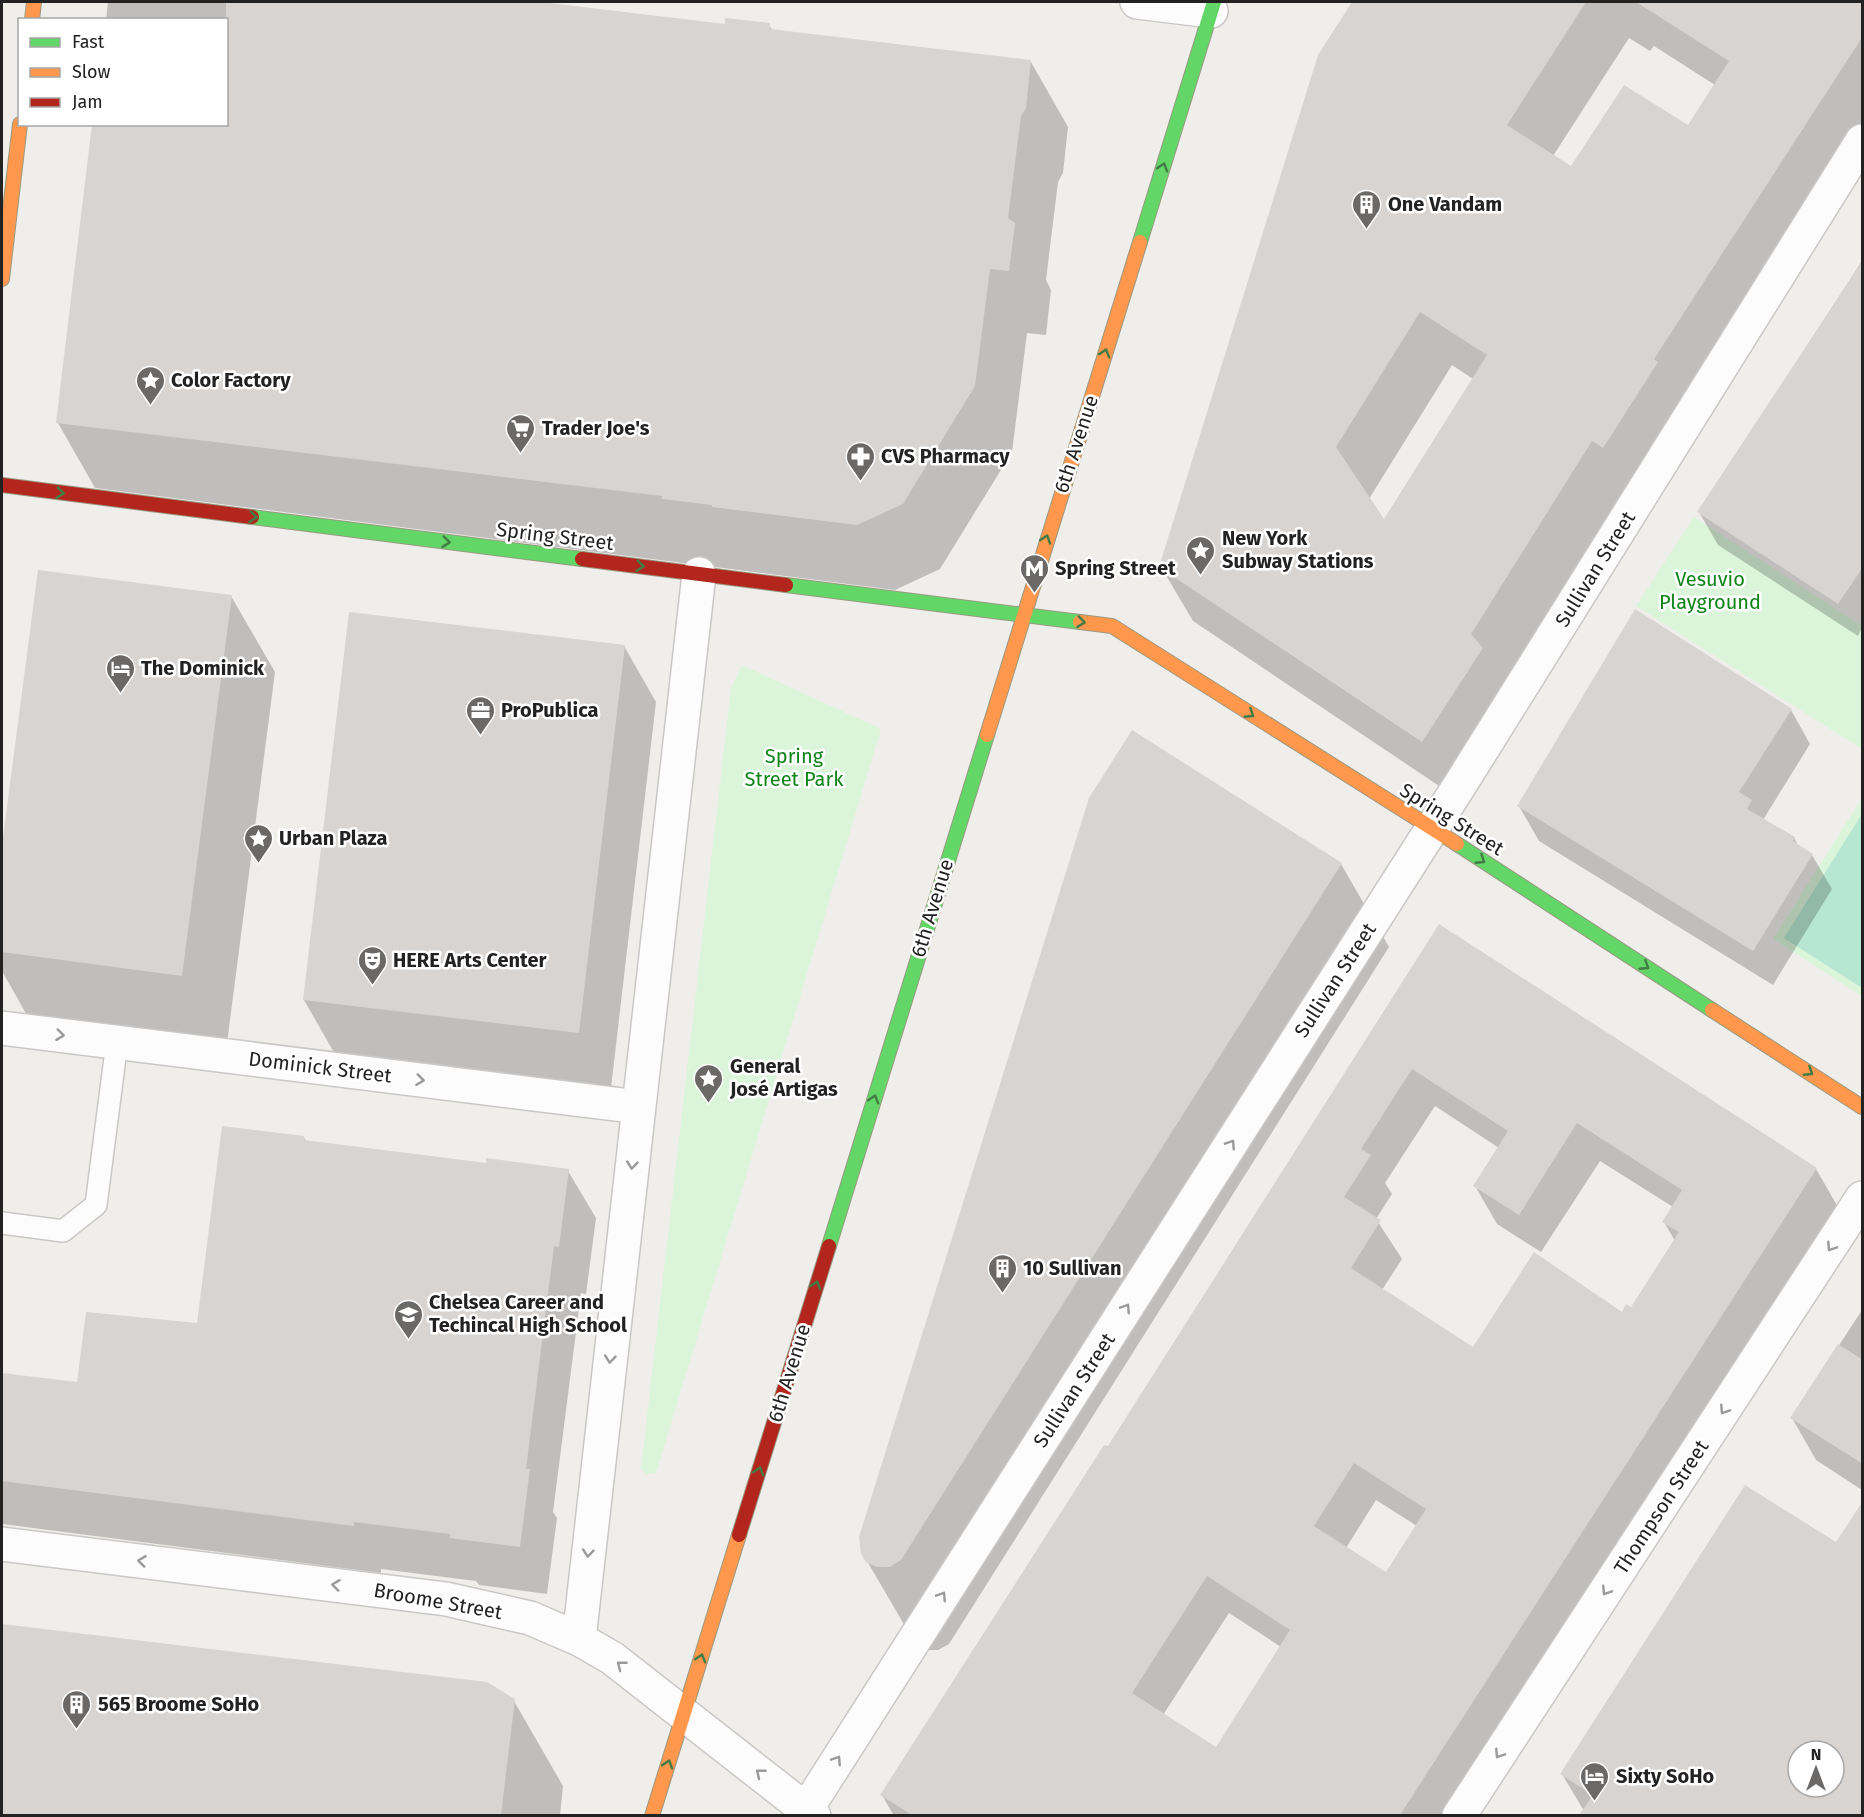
<svg xmlns="http://www.w3.org/2000/svg" width="1864" height="1817" viewBox="0 0 1864 1817" font-family="'Fira Sans',sans-serif">
  <rect width="100%" height="100%" fill="#f0eeeb"/>
  <path fill="#daf5da" d="M 1694,517 L 1862,626 L 1862,749 L 1636,606 Z
    M 742,665 L 881,729 L 656,1473 L 647,1474 L 641,1469 L 731,688 Z
    M 1862,798 L 1862,996 L 1773,939 Z"/>
  <path fill="#b7e6d2" d="M 1862,814 L 1862,988 L 1784,938 Z"/>
  <path fill="#0003" fill-rule="evenodd" d="M 108,2 L 527,2 L 726,25 L 769,25 L 773,31 L 1031,62 L 1068,127 L 1063,173 L 1058,182 L 1046,280 L 1051,290 L 1046,335 L 1027,333 L 1012,452 L 940,569 L 895,590 L 95,488 L 58,423 L 226,124 L 226,20 L 106,20 Z
    M 1355,2 L 1862,2 L 1862,136 L 1454,796 L 1193,621 L 1161,567 L 1320,56 ZM 1629,38 L 1650,51 L 1654,46 L 1715,85 L 1688,127 L 1572,168 L 1553,156 ZM 1452,365 L 1473,379 L 1384,522 L 1369,499 Z
    M 1862,261 L 1862,628 L 1858,636 L 1718,545 L 1699,512 Z
    M 39,572 L 231,596 L 275,672 L 226,1051 L 33,1026 L 2,971 L 2,856 Z
    M 624,646 L 656,702 L 611,1088 L 336,1056 L 304,1000 Z
    M 1791,710 L 1810,744 L 1763,820 L 1794,838 L 1799,847 L 1812,855 L 1832,889 L 1773,985 L 1539,841 L 1519,806 Z
    M 1341,864 L 1389,947 L 949,1644 L 938,1650 L 926,1650 L 916,1645 L 867,1561 Z
    M 1439,926 L 1816,1169 L 1838,1207 L 1447,1816 L 894,1816 L 882,1795 L 1108,1448 ZM 1435,1106 L 1499,1148 L 1475,1186 L 1497,1224 L 1541,1252 L 1600,1161 L 1673,1207 L 1664,1222 L 1675,1241 L 1631,1309 L 1622,1314 L 1473,1349 L 1382,1290 L 1402,1259 L 1376,1219 L 1392,1194 L 1385,1183 ZM 1376,1500 L 1417,1526 L 1386,1574 L 1346,1548 ZM 1229,1613 L 1281,1647 L 1217,1749 L 1163,1715 Z
    M 303,1137 L 307,1142 L 487,1165 L 568,1171 L 596,1218 L 586,1294 L 581,1293 L 553,1512 L 557,1518 L 547,1594 L 479,1585 L 476,1581 L 381,1569 L 381,1573 L 2,1524 L 2,1374 L 78,1384 L 199,1325 Z
    M 1862,1310 L 1862,1490 L 1816,1460 L 1792,1418 Z
    M 1862,1503 L 1862,1816 L 1581,1816 L 1584,1811 L 1562,1774 L 1837,1544 ZM 1798,1751 L 1834,1751 L 1834,1787 L 1798,1787 Z
    M 2,1626 L 487,1684 L 514,1701 L 563,1786 L 560,1816 L 2,1816 Z"/>
  <path fill="#d7d4d2" fill-rule="evenodd" d="M 226,2 L 541,2 L 725,24 L 725,18 L 770,23 L 770,29 L 1031,60 L 1026,108 L 1021,116 L 1008,218 L 1015,223 L 1009,271 L 990,269 L 975,386 L 903,504 L 857,525 L 712,507 L 712,505 L 662,499 L 662,496 L 56,423 L 92,124 L 226,124 Z
    M 1352,2 L 1586,2 L 1507,125 L 1571,166 L 1624,85 L 1688,125 L 1729,61 L 1636,2 L 1863,2 L 1863,36 L 1654,359 L 1658,362 L 1603,448 L 1592,441 L 1471,634 L 1483,648 L 1422,742 L 1159,567 L 1318,55 ZM 1420,312 L 1487,355 L 1384,519 L 1336,447 Z
    M 1863,260 L 1863,567 L 1838,604 L 1697,512 Z
    M 38,570 L 232,595 L 182,976 L 2,952 L 2,845 Z
    M 1635,609 L 1792,709 L 1739,792 L 1752,800 L 1747,809 L 1795,837 L 1793,841 L 1813,854 L 1753,951 L 1517,806 Z
    M 349,612 L 625,645 L 579,1033 L 303,1000 Z
    M 1132,730 L 1342,863 L 901,1560 L 890,1567 L 877,1567 L 866,1562 L 861,1554 L 859,1537 L 1089,798 Z
    M 1439,924 L 1817,1168 L 1400,1815 L 912,1815 L 880,1795 L 1104,1445 L 1108,1446 ZM 1412,1069 L 1508,1131 L 1473,1186 L 1519,1215 L 1577,1123 L 1682,1190 L 1662,1222 L 1679,1232 L 1631,1307 L 1626,1304 L 1622,1312 L 1534,1252 L 1473,1347 L 1351,1268 L 1381,1220 L 1344,1197 L 1371,1155 L 1361,1149 ZM 1354,1463 L 1426,1509 L 1386,1572 L 1314,1526 ZM 1207,1576 L 1290,1630 L 1216,1747 L 1132,1693 Z
    M 222,1126 L 304,1136 L 304,1140 L 486,1163 L 486,1158 L 569,1169 L 559,1247 L 554,1246 L 526,1469 L 530,1469 L 520,1547 L 450,1538 L 450,1534 L 354,1522 L 354,1526 L 2,1481 L 2,1373 L 77,1382 L 86,1312 L 197,1323 Z
    M 1838,1344 L 1863,1360 L 1863,1464 L 1790,1418 Z
    M 1745,1485 L 1836,1542 L 1863,1501 L 1863,1815 L 1579,1815 L 1593,1795 L 1560,1774 ZM 1798,1751 L 1834,1751 L 1834,1787 L 1798,1787 Z
    M 2,1624 L 487,1682 L 515,1699 L 501,1815 L 2,1815 Z"/>
  <g fill="none" stroke-linecap="round" stroke-linejoin="round">
    <defs>
      <path id="lane" d="M 2,1223 L 63,1231 L 96,1205 L 117,1042"/>
      <path id="street" d="M 1137,2 L 1211,11
        M 2,1028 L 639,1107
        M 2,1544 L 446,1599 L 530,1618 L 579,1639 L 612,1658 L 814,1816
        M 579,1639 L 699,574
        M 802,1816 L 1463,780 L 1862,141
        M 1459,1816 L 1862,1198"/>
      <path id="fast" d="M 1140,242 L 1214,2
        M 252,517 L 582,559
        M 786,585 L 1080,622
        M 1457,844 L 1712,1010
        M 829,1246 L 987,735"/>
      <path id="slow" d="M 32,20 L 34,2
        M 2,279 L 20,124
        M 1080,622 L 1112,626 L 1457,844
        M 987,735 L 1140,242
        M 1712,1010 L 1862,1107
        M 652,1816 L 739,1535"/>
      <path id="jam" d="M 2,485 L 252,517
        M 582,559 L 786,585
        M 739,1535 L 829,1246"/>
    </defs>
    <use href="#lane" stroke="#c9c8c7" stroke-width="24"/>
    <use href="#street" stroke="#c9c8c7" stroke-width="36"/>
    <use href="#fast" stroke="#999a82" stroke-width="16"/>
    <use href="#slow" stroke="#999a82" stroke-width="16"/>
    <use href="#jam" stroke="#999a82" stroke-width="16"/>
    <use href="#lane" stroke="#fdfcfc" stroke-width="21"/>
    <use href="#street" stroke="#fdfcfc" stroke-width="33"/>
    <use href="#fast" stroke="#63d668" stroke-width="14"/>
    <use href="#slow" stroke="#ff974d" stroke-width="14"/>
    <use href="#jam" stroke="#b3261e" stroke-width="14"/>
  </g>
  <defs><path id="oneway-chevron" d="M-2-3.5L2.5 0L-2 3.5" fill="none" stroke-width="1.6" stroke-linecap="round" stroke-linejoin="round" transform="scale(1.5)"/></defs>
  <g stroke="#427c45">
    <use href="#oneway-chevron" transform="translate(1163 167) rotate(-73)"/>
    <use href="#oneway-chevron" transform="translate(1105 353) rotate(-73)"/>
    <use href="#oneway-chevron" transform="translate(60 493) rotate(7)"/>
    <use href="#oneway-chevron" transform="translate(253 517) rotate(7)"/>
    <use href="#oneway-chevron" transform="translate(1046 539) rotate(-72)"/>
    <use href="#oneway-chevron" transform="translate(446 542) rotate(7)"/>
    <use href="#oneway-chevron" transform="translate(640 566) rotate(7)"/>
    <use href="#oneway-chevron" transform="translate(1081 622) rotate(7)"/>
    <use href="#oneway-chevron" transform="translate(1250 714) rotate(33)"/>
    <use href="#oneway-chevron" transform="translate(1481 860) rotate(33)"/>
    <use href="#oneway-chevron" transform="translate(1645 966) rotate(33)"/>
    <use href="#oneway-chevron" transform="translate(1809 1072) rotate(33)"/>
    <use href="#oneway-chevron" transform="translate(874 1099) rotate(-73)"/>
    <use href="#oneway-chevron" transform="translate(816 1285) rotate(-73)"/>
    <use href="#oneway-chevron" transform="translate(759 1471) rotate(-73)"/>
    <use href="#oneway-chevron" transform="translate(701 1658) rotate(-73)"/>
    <use href="#oneway-chevron" transform="translate(668 1764) rotate(-72)"/>
  </g>
  <g stroke="#9a9a9a">
    <use href="#oneway-chevron" transform="translate(60 1035) rotate(7)"/>
    <use href="#oneway-chevron" transform="translate(420 1080) rotate(7)"/>
    <use href="#oneway-chevron" transform="translate(1231 1144) rotate(-57)"/>
    <use href="#oneway-chevron" transform="translate(632 1165) rotate(96)"/>
    <use href="#oneway-chevron" transform="translate(1831 1247) rotate(123)"/>
    <use href="#oneway-chevron" transform="translate(1126 1308) rotate(-57)"/>
    <use href="#oneway-chevron" transform="translate(610 1359) rotate(96)"/>
    <use href="#oneway-chevron" transform="translate(1724 1410) rotate(123)"/>
    <use href="#oneway-chevron" transform="translate(588 1553) rotate(96)"/>
    <use href="#oneway-chevron" transform="translate(142 1561) rotate(-173)"/>
    <use href="#oneway-chevron" transform="translate(336 1585) rotate(-173)"/>
    <use href="#oneway-chevron" transform="translate(1606 1591) rotate(123)"/>
    <use href="#oneway-chevron" transform="translate(942 1596) rotate(-57)"/>
    <use href="#oneway-chevron" transform="translate(621 1665) rotate(-142)"/>
    <use href="#oneway-chevron" transform="translate(1499 1754) rotate(123)"/>
    <use href="#oneway-chevron" transform="translate(837 1760) rotate(-57)"/>
    <use href="#oneway-chevron" transform="translate(760 1773) rotate(-141)"/>
  </g>
  <defs>
    <symbol id="building-pin" viewBox="-11 -11 22 30"><path d="M0 17L-7.5 6A9.5 9.5 0 1 1 7.5 6Z" fill="#6a6968" stroke="#fff"/><path d="M-4-6H4V6H1V3H-1V6H-4ZM-2.5-4.3h1.7v1.8h-1.7ZM.8-4.3h1.7v1.8H.8ZM-2.5-1h1.7V.8h-1.7ZM.8-1h1.7V.8H.8Z" fill="#fff"/></symbol>
    <symbol id="sight-pin" viewBox="-11 -11 22 30"><path d="M0 17L-7.5 6A9.5 9.5 0 1 1 7.5 6Z" fill="#6a6968" stroke="#fff"/><path d="M0-6L1.8-2.2L6-1.7L2.9 1.2L3.7 5.4L0 3.3L-3.7 5.4L-2.9 1.2L-6-1.7L-1.8-2.2Z" fill="#fff"/></symbol>
    <symbol id="supermarket-pin" viewBox="-11 -11 22 30"><path d="M0 17L-7.5 6A9.5 9.5 0 1 1 7.5 6Z" fill="#6a6968" stroke="#fff"/><path d="M-6-5.5h2.5l.6 2H6L4.5 2H-2.5L-4.4-4H-6ZM-1.5 3.2a1.3 1.3 0 1 0 .1 0ZM3 3.2a1.3 1.3 0 1 0 .1 0Z" fill="#fff"/></symbol>
    <symbol id="pharmacy-pin" viewBox="-11 -11 22 30"><path d="M0 17L-7.5 6A9.5 9.5 0 1 1 7.5 6Z" fill="#6a6968" stroke="#fff"/><path d="M-2-6h4v4h4v4h-4v4h-4v-4h-4v-4h4Z" fill="#fff"/></symbol>
    <symbol id="metro-pin" viewBox="-11 -11 22 30"><path d="M0 17L-7.5 6A9.5 9.5 0 1 1 7.5 6Z" fill="#6a6968" stroke="#fff"/><path d="M-5.5 5V-5H-3L0 0L3-5H5.5V5H3V-.5L0 4L-3-.5V5Z" fill="#fff"/></symbol>
    <symbol id="hotel-pin" viewBox="-11 -11 22 30"><path d="M0 17L-7.5 6A9.5 9.5 0 1 1 7.5 6Z" fill="#6a6968" stroke="#fff"/><path d="M-6-4.5h1.5V1H6V5H4.5V3h-9V5H-6ZM-4 0a1.8 1.8 0 1 1 3.6 0ZM.5 0V-2.5h3Q6-2.5 6 0Z" fill="#fff"/></symbol>
    <symbol id="office-pin" viewBox="-11 -11 22 30"><path d="M0 17L-7.5 6A9.5 9.5 0 1 1 7.5 6Z" fill="#6a6968" stroke="#fff"/><path d="M-6-3h4V-5.5h4V-3h4V5H-6ZM-1-4.5V-3h2v-1.5ZM-6 0V1H6V0Z" fill="#fff"/></symbol>
    <symbol id="theatre-pin" viewBox="-11 -11 22 30"><path d="M0 17L-7.5 6A9.5 9.5 0 1 1 7.5 6Z" fill="#6a6968" stroke="#fff"/><path d="M-5-5.5Q0-4 5-5.5V0Q5 5 0 6Q-5 5-5 0ZM-3.3-2.5H-1v1.5H-3.3ZM1-2.5H3.3v1.5H1ZM-2.8 1Q0 5.5 2.8 1Z" fill="#fff"/></symbol>
    <symbol id="school-pin" viewBox="-11 -11 22 30"><path d="M0 17L-7.5 6A9.5 9.5 0 1 1 7.5 6Z" fill="#6a6968" stroke="#fff"/><path d="M0-5L7-2L0 1L-7-2ZM-4 1L0 2.5L4 1V4Q0 6-4 4Z" fill="#fff"/></symbol>
  </defs>
  <g fill-rule="evenodd">
    <use href="#building-pin" x="1350" y="188" width="33" height="45"/>
    <use href="#sight-pin" x="134" y="364" width="33" height="45"/>
    <use href="#supermarket-pin" x="504" y="412" width="33" height="45"/>
    <use href="#pharmacy-pin" x="844" y="440" width="33" height="45"/>
    <use href="#sight-pin" x="1184" y="534" width="33" height="45"/>
    <use href="#metro-pin" x="1018" y="552" width="33" height="45"/>
    <use href="#hotel-pin" x="104" y="652" width="33" height="45"/>
    <use href="#office-pin" x="464" y="694" width="33" height="45"/>
    <use href="#sight-pin" x="242" y="822" width="33" height="45"/>
    <use href="#theatre-pin" x="356" y="944" width="33" height="45"/>
    <use href="#sight-pin" x="692" y="1062" width="33" height="45"/>
    <use href="#building-pin" x="986" y="1252" width="33" height="45"/>
    <use href="#school-pin" x="392" y="1298" width="33" height="45"/>
    <use href="#building-pin" x="60" y="1688" width="33" height="45"/>
    <use href="#hotel-pin" x="1578" y="1760" width="33" height="45"/>
  </g>
  <g text-anchor="middle" stroke-width="5" stroke-linejoin="round" paint-order="stroke">
    <g font-size="20" font-weight="bold" fill="#222" stroke="#fff" text-anchor="start">
      <text x="1388" y="211">One Vandam</text>
      <text x="171" y="387">Color Factory</text>
      <text x="542" y="435">Trader Joe's</text>
      <text x="881" y="463">CVS Pharmacy</text>
      <text x="1222" y="545">New York<tspan x="1222" dy="23">Subway Stations</tspan></text>
      <text x="1055" y="575">Spring Street</text>
      <text x="141" y="675">The Dominick</text>
      <text x="501" y="717">ProPublica</text>
      <text x="279" y="845">Urban Plaza</text>
      <text x="393" y="967">HERE Arts Center</text>
      <text x="730" y="1073">General<tspan x="730" dy="23">José Artigas</tspan></text>
      <text x="1023" y="1275">10 Sullivan</text>
      <text x="429" y="1309">Chelsea Career and<tspan x="429" dy="23">Techincal High School</tspan></text>
      <text x="98" y="1711">565 Broome SoHo</text>
      <text x="1616" y="1783">Sixty SoHo</text>
    </g>
    <g font-size="20" fill="#222" stroke="#fff">
      <text transform="translate(1076 444) rotate(-72)" y="7">6th Avenue</text>
      <text transform="translate(555 536) rotate(7)" y="7">Spring Street</text>
      <text transform="translate(1595 569) rotate(-58)" y="7">Sullivan Street</text>
      <text transform="translate(1452 819) rotate(32)" y="7">Spring Street</text>
      <text transform="translate(932 908) rotate(-73)" y="7">6th Avenue</text>
      <text transform="translate(1335 980) rotate(-57)" y="7">Sullivan Street</text>
      <text transform="translate(320 1067) rotate(7)" y="7">Dominick Street</text>
      <text transform="translate(789 1373) rotate(-73)" y="7">6th Avenue</text>
      <text transform="translate(1074 1390) rotate(-57)" y="7">Sullivan Street</text>
      <text transform="translate(1661 1507) rotate(-57)" y="7">Thompson Street</text>
      <text transform="translate(438 1601) rotate(10)" y="7">Broome Street</text>
    </g>
    <g font-size="20" fill="#0c8416" stroke="#fff">
      <text x="1710" y="586">Vesuvio<tspan x="1710" dy="23">Playground</tspan></text>
      <text x="794" y="763">Spring<tspan x="794" dy="23">Street Park</tspan></text>
    </g>
  </g>
  <rect width="1864" height="1817" fill="none" stroke="#222222" stroke-width="6"/>
  <rect x="18" y="18" width="210" height="108" fill="#ffffff" stroke="#a7a7a7" stroke-width="1.5"/>
  <rect x="30" y="38" width="30" height="9" fill="#63d668" stroke="#a7a7a7" stroke-width="1.5"/>
  <text x="72" y="48" font-size="18" fill="#222222">Fast</text>
  <rect x="30" y="68" width="30" height="9" fill="#ff974d" stroke="#a7a7a7" stroke-width="1.5"/>
  <text x="72" y="78" font-size="18" fill="#222222">Slow</text>
  <rect x="30" y="98" width="30" height="9" fill="#b3261e" stroke="#a7a7a7" stroke-width="1.5"/>
  <text x="72" y="108" font-size="18" fill="#222222">Jam</text>
  <g transform="translate(1816 1769)"><circle r="28" fill="#ffffff" stroke="#a7a7a7" stroke-width="1.5"/>
  <path d="M0-4.5L10 22L0 15L-10 22Z" fill="#6a6968"/>
  <text y="-9" font-size="16" font-weight="bold" text-anchor="middle" fill="#222222">N</text>
  </g>
</svg>
